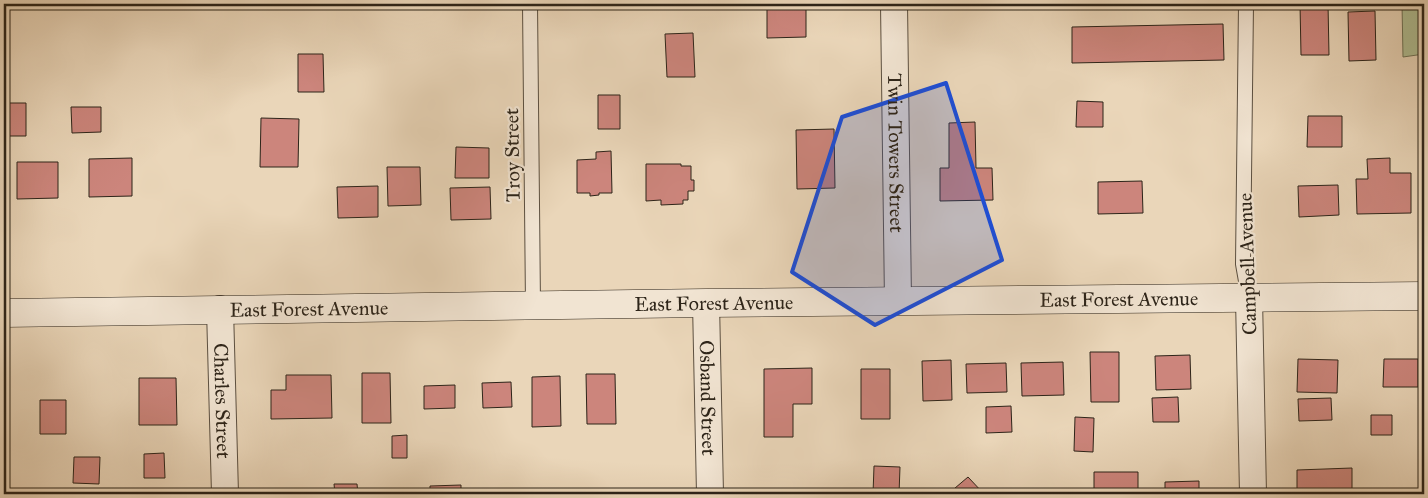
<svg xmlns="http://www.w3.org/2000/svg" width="1428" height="498" viewBox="0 0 1428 498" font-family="'IM FELL Great Primer',serif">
  <rect width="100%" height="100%" fill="#ead6b9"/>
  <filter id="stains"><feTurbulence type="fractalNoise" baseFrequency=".004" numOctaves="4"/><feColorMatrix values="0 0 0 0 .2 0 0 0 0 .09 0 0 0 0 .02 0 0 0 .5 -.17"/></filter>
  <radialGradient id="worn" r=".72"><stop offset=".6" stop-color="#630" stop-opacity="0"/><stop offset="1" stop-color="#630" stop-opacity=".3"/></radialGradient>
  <path fill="#b0bf94" stroke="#6e7256" d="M 1402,4 L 1424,4 L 1424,54 L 1403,57 Z"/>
  <path fill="#cc857c" stroke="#2d2419" d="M 1300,4 L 1328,4 L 1329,55 L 1301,55 Z
    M 806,8 L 806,37 L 767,38 L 767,9 Z
    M 1375,11 L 1376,60 L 1349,61 L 1348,12 Z
    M 1223,24 L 1224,60 L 1072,63 L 1072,27 Z
    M 693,33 L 695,77 L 667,77 L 665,34 Z
    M 298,54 L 323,54 L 324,92 L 298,92 Z
    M 598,95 L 620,95 L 620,129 L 598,129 Z
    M 1077,101 L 1103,102 L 1103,127 L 1076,127 Z
    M 4,103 L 26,103 L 26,136 L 4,136 Z
    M 71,107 L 101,107 L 101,132 L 72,133 Z
    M 1308,116 L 1342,116 L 1342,147 L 1307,147 Z
    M 261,118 L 299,119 L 298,167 L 260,167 Z
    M 975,122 L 976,168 L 992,168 L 993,200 L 940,201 L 940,168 L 949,168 L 949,123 Z
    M 834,129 L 835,188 L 797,189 L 796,130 Z
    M 456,147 L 489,148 L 489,178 L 455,178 Z
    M 611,151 L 612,193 L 599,193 L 599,195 L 590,196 L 590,193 L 577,193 L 577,160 L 596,159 L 596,152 Z
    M 132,158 L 132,196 L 89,197 L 89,159 Z
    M 1390,158 L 1390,173 L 1411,173 L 1411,213 L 1357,214 L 1356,179 L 1368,179 L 1367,159 Z
    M 17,162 L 58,162 L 58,198 L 17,199 Z
    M 646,164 L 681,164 L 681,166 L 691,166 L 691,180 L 694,180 L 694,191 L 688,191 L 688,200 L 683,200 L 683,204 L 661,205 L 661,200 L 646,201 Z
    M 387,167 L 420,167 L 421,205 L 388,206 Z
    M 1142,181 L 1143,213 L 1098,214 L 1098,182 Z
    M 1338,185 L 1339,215 L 1299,217 L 1298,186 Z
    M 378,186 L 378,217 L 338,218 L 337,187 Z
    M 490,187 L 491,219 L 451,220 L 450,188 Z
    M 1090,352 L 1119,352 L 1119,402 L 1091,402 Z
    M 1190,355 L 1191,389 L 1156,390 L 1155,356 Z
    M 1298,359 L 1338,360 L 1337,393 L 1297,392 Z
    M 1384,359 L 1418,359 L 1418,387 L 1383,387 Z
    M 951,360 L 952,400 L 923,401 L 922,361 Z
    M 1063,362 L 1064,395 L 1022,396 L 1021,363 Z
    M 1006,363 L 1007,392 L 967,393 L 966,364 Z
    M 812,368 L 812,404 L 793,404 L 793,437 L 764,437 L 764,369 Z
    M 861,369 L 890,369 L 890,419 L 861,419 Z
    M 362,373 L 390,373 L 391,423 L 362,423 Z
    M 586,374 L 615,374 L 616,424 L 587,424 Z
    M 286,375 L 331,375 L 332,418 L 271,419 L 271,390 L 286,390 Z
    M 560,376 L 561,426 L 532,427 L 532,377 Z
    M 139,378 L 176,378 L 177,425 L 139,425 Z
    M 511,382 L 512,407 L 483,408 L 482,383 Z
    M 455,385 L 455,408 L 424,409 L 424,386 Z
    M 1178,397 L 1179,422 L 1153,422 L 1152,398 Z
    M 1331,398 L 1332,420 L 1299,421 L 1298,399 Z
    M 40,400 L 66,400 L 66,434 L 40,434 Z
    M 1011,406 L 1012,432 L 986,433 L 986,407 Z
    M 1371,415 L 1392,415 L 1392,435 L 1371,435 Z
    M 1075,417 L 1094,418 L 1093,452 L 1074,451 Z
    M 407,435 L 407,458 L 392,458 L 392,436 Z
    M 164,453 L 165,478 L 144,478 L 144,454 Z
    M 74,457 L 100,457 L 99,484 L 73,483 Z
    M 874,466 L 900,467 L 899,494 L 873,494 Z
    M 1352,468 L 1352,493 L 1297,494 L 1297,470 Z
    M 1094,472 L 1138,472 L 1138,494 L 1094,494 Z
    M 968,477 L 984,494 L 948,494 Z
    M 1199,481 L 1199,494 L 1165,494 L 1165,482 Z
    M 334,484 L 357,484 L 358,494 L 335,494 Z
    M 461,485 L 461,494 L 430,494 L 430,486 Z"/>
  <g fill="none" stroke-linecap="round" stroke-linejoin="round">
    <defs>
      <path id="lane" d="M 530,4 L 533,305
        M 1246,4 L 1243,264 L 1249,298"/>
      <g id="street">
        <path id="s1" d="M 894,4 L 898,301"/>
        <path d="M 1249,298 L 1253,494"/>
        <path id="s2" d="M 706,303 L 710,494"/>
        <path id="s3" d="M 220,309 L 225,494"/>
      </g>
      <g id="secondary">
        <path id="s4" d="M 4,313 L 706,303 L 1424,296"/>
      </g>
    </defs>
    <use href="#lane" stroke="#5c5041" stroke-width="16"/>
    <use href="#street" stroke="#5c5041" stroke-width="28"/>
    <use href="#secondary" stroke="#2d2419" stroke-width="29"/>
    <use href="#lane" stroke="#f1e4d2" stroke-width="14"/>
    <use href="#street" stroke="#f1e4d2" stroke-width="26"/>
    <use href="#secondary" stroke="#f1e4d2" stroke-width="28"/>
  </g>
  <path fill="#1d4ed8" fill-opacity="0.2" stroke="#1d4ed8" stroke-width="4" stroke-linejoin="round" d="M 946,83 L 1002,260 L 875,325 L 792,272 L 842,117 Z"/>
  <g text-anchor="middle" stroke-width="4.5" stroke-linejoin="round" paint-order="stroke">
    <g font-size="20" fill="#2d2419" stroke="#f1e4d2">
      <text dy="7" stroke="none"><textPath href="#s1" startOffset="149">Twin Towers Street</textPath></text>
      <text transform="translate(512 155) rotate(-91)" y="7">Troy Street</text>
      <text transform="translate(1247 264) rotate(-92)" y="7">Campbell Avenue</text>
      <text dy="7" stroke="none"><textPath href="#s4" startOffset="1115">East Forest Avenue</textPath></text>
      <text dy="7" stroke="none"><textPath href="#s4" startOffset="710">East Forest Avenue</textPath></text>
      <text dy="7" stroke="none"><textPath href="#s4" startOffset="305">East Forest Avenue</textPath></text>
      <text dy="7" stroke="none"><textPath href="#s2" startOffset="95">Osband Street</textPath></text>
      <text dy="7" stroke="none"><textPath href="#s3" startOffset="92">Charles Street</textPath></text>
    </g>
  </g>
  <rect width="1428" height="498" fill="none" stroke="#ead6b9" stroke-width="20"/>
  <rect x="5" y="5" width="1418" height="488" fill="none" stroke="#2d2419" stroke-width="2.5"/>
  <rect x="10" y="10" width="1408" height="478" fill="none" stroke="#2d2419"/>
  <rect width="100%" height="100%" filter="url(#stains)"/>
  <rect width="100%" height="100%" fill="url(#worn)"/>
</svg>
